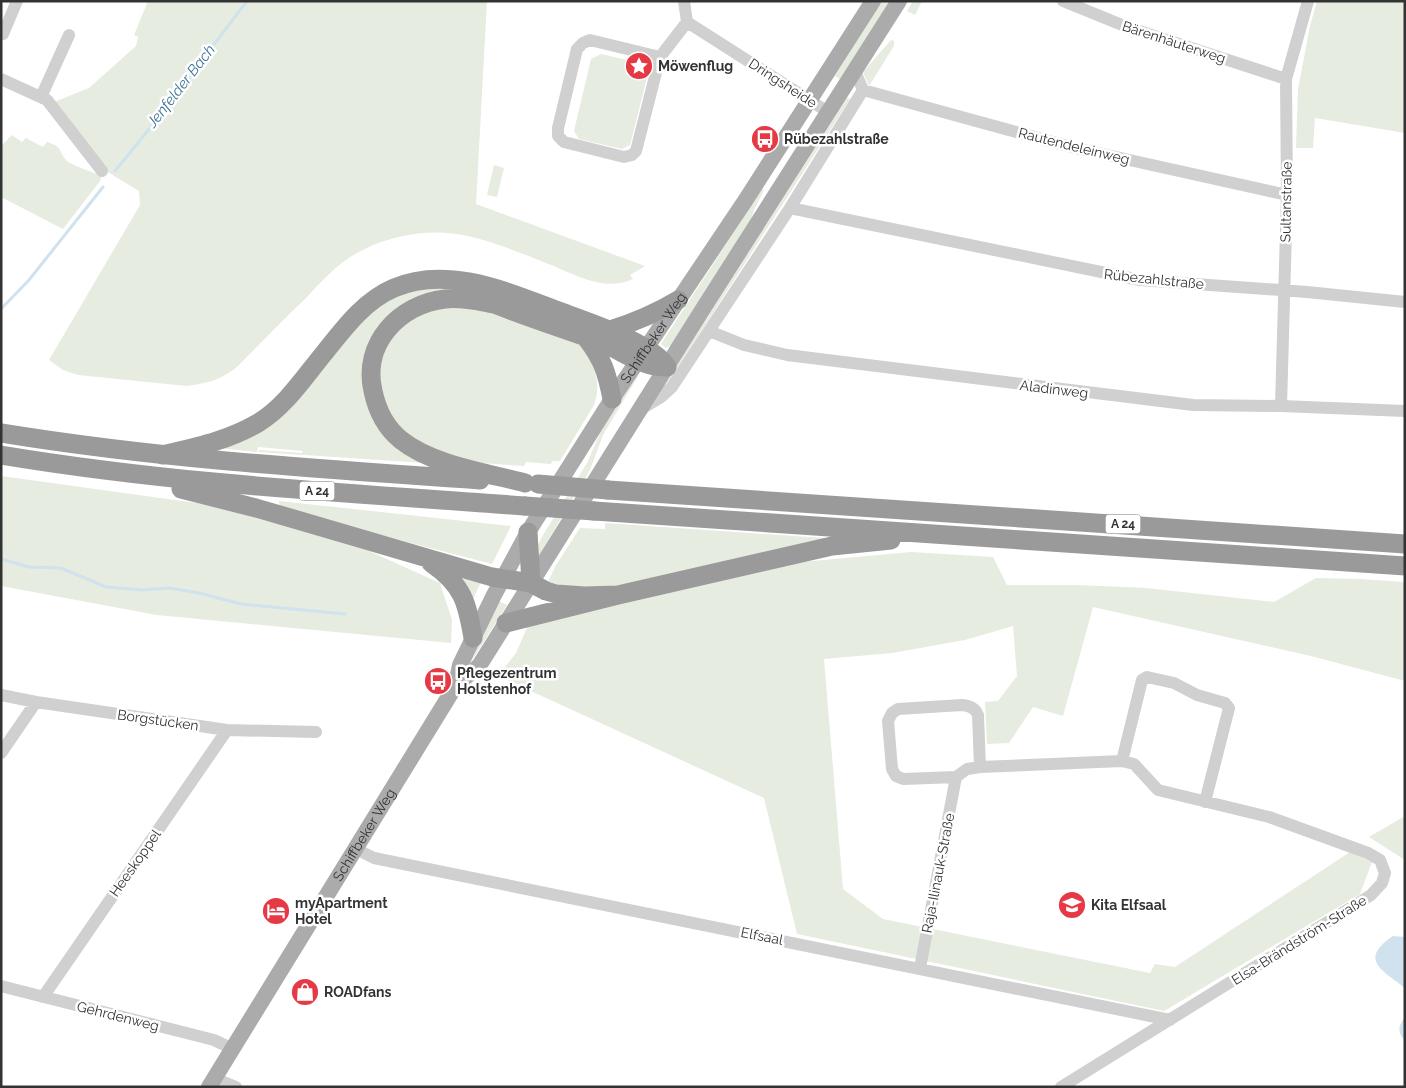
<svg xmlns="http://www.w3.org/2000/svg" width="1406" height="1088" viewBox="0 0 1406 1088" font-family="Raleway,sans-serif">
  <rect width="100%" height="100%" fill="#fff"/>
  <path fill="#e6ecdf" d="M 148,1 L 487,1 L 476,204 L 645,266 L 630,275 L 633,279 C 603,293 573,273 546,263 C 519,252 477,235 448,233 C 419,231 388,237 363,250 C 340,260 322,281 305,299 C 282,321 260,344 238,366 C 221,380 208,383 187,386 L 78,375 L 63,370 L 49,360 L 140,205 L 139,191 L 106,171 L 54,102 L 89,88 L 136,46 L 138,37 L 134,35 Z
    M 881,1 L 891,1 L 841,80 L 835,76 Z
    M 913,1 L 922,1 L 915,15 L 907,11 Z
    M 1317,1 L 1405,1 L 1405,133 L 1315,118 L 1313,148 L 1296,148 L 1298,89 L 1310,26 Z
    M 891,40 L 894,41 L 894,46 L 869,86 L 863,72 Z
    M 601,54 L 644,64 L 648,74 L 630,145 L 622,149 L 579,139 L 574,131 L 591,59 Z
    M 847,98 L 850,99 L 665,388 L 663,387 Z
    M 12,135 L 22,142 L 26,138 L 43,147 L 47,142 C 64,147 58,152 67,161 C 72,165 94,173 102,176 L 100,181 L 63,229 L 1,197 L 1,146 Z
    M 494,165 L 504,168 L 497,197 L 487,195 Z
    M 762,189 L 764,190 L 754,210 L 750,224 L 675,344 L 666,348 L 661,344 Z
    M 440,284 L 502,302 L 412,304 L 366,382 L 425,463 L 259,452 L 259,450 L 302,453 L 303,451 L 258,447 L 257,452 L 220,448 L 358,323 L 392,296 Z
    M 450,307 C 496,308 541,330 584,346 C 594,368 602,381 594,405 L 560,461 L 552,461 L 551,464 L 526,462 L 524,466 L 482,463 L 459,458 L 430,448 L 402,430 L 390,417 L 378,382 L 384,347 L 402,325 L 432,309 Z
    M 641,371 L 603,435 L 590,470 L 538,557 L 537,547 L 543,535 L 587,463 L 600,433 L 639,372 Z
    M 1,476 L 211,505 L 369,551 L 440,583 L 452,620 L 451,643 L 157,615 L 1,586 Z
    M 279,501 L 511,526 L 492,564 L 280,509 Z
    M 605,523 L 838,539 L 632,586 L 567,589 L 548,582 L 556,565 L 580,528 L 605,529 Z
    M 911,552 L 993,557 L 1007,585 L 1077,585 L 1146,588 L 1274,602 L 1316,578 L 1359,579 L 1405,582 L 1405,681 L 1311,656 L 1093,607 L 1063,716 L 1033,707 L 1009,743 L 987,744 L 985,702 L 998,701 L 1017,676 L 1013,626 L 965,640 L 892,653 L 824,659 L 843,889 L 883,919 L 1150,973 L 1155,964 L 1175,967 L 1350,852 L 1372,862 L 1360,894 L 1164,1011 L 797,934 L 764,798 L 498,676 L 516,653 L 529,623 L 791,563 Z
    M 458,574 L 482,580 L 473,599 Z
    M 498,601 L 507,605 L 471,662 L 470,661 Z
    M 1405,816 L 1405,860 L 1369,837 Z"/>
  <path fill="#cfe2ee" d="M 1393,936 L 1405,937 L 1405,988 C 1384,971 1357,960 1393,936 Z
    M 1405,1017 L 1405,1041 C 1397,1032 1398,1026 1405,1017 Z"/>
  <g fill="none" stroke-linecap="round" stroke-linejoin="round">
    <path stroke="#cfe2ee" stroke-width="3" d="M 115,171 L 159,117 L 247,1
      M 1,309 L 29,280 L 103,187
      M 1,559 L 29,567 L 61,568 L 106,587 L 142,590 L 169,588 L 199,593 L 241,604 L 345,614"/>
    <path stroke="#d0d0d0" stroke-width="12" d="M 684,1 L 687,22 L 828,112
      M 1063,1 L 1127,27 L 1286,79
      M 1,34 L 3,34 L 17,1
      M 660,57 L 590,40 L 583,43 L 577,49 L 558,128 L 558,136 L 564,142 L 624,157 L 632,155 L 636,151 L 660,57 L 687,22
      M 1,79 L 47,100 L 102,171
      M 863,90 L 1071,147 L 1287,195
      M 41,97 L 69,35
      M 790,208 L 1140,280 L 1307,292 L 1405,302
      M 709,331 L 744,345 L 787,355 L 1193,405 L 1281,406 L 1405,411
      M 1281,406 L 1287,195 L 1286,79 L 1308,1
      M 641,409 L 661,397 L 672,387 L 790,208 L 863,90 L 855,71
      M 1,695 L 36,702 L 227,730 L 316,732
      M 1,753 L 36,702
      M 1122,761 L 1142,680 L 1147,677 L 1174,683 L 1197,695 L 1225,703 L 1229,708 L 1205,802
      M 980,767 L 978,715 C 975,708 970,706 962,705 L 898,709 L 892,713 L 888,721 L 892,769 L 896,776 L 903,779 L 956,777 L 967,769 L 980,767 L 1122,761 L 1134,764 L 1158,790 L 1269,817 L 1368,853 L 1380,860 L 1385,873 L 1382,883 L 1371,895 L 1061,1087
      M 356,849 L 374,858 L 1170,1020
      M 920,968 L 956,777
      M 1,986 L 214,1040 L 233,1049
      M 43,997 L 227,730
      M 214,1078 L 236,1087"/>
    <g stroke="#ababab" stroke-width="16">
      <path id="s1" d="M 456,685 L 460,665 L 494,595 L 528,532 L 612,399 L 745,201 L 873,1"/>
      <path id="s2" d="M 209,1087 L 456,685 L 479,666 L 701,312 L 899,1"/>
    </g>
    <path stroke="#9a9a9a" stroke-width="19" d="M 610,330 C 635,322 655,314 678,300
      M 587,339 C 603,360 607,373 612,399
      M 1,433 C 160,459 320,469 480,480
      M 1,455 C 175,484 350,493 525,506
      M 162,455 C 196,447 227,441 258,423 C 286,406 305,376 325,352 C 344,328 365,300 394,288 C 449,264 512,294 564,313 C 590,323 653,343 667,367
      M 525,483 C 487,473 432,465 401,440 C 386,428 377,410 373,391 C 362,344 399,304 445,299 C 461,297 478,301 494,304 C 530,318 567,330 603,343 C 624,352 643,368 667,367
      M 181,489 L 256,508 L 492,577 L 531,583 L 546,591 L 556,594 L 585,596 L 618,595
      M 608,490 L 1405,544
      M 594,511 L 1405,566
      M 528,532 L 531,583
      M 431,563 C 463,585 467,602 473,638
      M 506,623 L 618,595 L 832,546 L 891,540"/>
    <path stroke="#9a9a9a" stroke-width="19" d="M 538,484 L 608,490
      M 525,506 L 594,511"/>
  </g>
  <defs>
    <symbol id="sight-disc" viewBox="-11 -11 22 22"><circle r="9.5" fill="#e63946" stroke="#fff"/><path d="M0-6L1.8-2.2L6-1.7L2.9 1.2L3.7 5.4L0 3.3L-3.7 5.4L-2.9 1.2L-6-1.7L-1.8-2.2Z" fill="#fff"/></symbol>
    <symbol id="bus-disc" viewBox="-11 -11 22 22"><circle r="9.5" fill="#e63946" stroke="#fff"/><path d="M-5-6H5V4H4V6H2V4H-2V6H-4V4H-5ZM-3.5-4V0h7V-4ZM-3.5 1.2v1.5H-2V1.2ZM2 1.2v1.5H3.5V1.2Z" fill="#fff"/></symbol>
    <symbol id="school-disc" viewBox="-11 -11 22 22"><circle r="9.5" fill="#e63946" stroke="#fff"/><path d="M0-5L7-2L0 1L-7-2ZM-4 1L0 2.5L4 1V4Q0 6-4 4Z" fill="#fff"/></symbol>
    <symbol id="hotel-disc" viewBox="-11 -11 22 22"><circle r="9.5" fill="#e63946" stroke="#fff"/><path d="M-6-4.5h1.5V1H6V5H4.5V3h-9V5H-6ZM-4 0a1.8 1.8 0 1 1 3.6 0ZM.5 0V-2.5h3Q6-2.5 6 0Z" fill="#fff"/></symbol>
    <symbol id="shop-disc" viewBox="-11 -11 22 22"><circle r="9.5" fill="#e63946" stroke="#fff"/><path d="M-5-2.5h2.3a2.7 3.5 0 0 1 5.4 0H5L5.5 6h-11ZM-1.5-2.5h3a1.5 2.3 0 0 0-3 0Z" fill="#fff"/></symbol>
  </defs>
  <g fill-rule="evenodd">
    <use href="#sight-disc" x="623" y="50" width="32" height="32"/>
    <use href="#bus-disc" x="749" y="123" width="32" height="32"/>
    <use href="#bus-disc" x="422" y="665" width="32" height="32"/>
    <use href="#school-disc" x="1056" y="889" width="32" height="32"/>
    <use href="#hotel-disc" x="260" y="895" width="32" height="32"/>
    <use href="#shop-disc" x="289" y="976" width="32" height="32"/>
  </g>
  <g text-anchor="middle" stroke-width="5" stroke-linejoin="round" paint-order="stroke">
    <g fill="#fff" stroke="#707070" stroke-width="1">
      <rect x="299.5" y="481.5" width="35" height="19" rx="4"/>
      <rect x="1105.5" y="514.5" width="35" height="19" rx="4"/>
    </g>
    <g font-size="12" font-weight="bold" fill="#333">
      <text x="317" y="495">A 24</text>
      <text x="1123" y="528">A 24</text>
    </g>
    <g font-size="14" fill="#333" stroke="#fff">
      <text transform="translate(1174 42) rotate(18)" y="5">Bärenhäuterweg</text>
      <text transform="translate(783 83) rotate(33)" y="5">Dringsheide</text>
      <text transform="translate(1074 146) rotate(14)" y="5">Rautendeleinweg</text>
      <text transform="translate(1286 202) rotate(-89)" y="5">Sultanstraße</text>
      <text transform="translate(1154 279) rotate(6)" y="5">Rübezahlstraße</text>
      <text dy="5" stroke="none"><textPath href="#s1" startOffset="401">Schiffbeker Weg</textPath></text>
      <text transform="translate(1054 389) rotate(7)" y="5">Aladinweg</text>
      <text transform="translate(158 720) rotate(8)" y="5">Borgstücken</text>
      <text dy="5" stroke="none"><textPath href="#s2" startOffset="296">Schiffbeker Weg</textPath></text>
      <text transform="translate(135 863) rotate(-55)" y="5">Heeskoppel</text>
      <text transform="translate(938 873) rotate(-79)" y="5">Raja-Ilinauk-Straße</text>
      <text transform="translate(762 936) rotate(11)" y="5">Elfsaal</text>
      <text transform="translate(1299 940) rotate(-32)" y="5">Elsa-Brändström-Straße</text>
      <text transform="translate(118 1016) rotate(14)" y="5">Gehrdenweg</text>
    </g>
    <g font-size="14" font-weight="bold" fill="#333" stroke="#fff" text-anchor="start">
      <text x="658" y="71">Möwenflug</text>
      <text x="784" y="144">Rübezahlstraße</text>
      <text x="457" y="678">Pflegezentrum<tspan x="457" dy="16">Holstenhof</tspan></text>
      <text x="295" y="908">myApartment<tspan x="295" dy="16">Hotel</tspan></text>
      <text x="1091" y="910">Kita Elfsaal</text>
      <text x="324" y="997">ROADfans</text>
    </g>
    <g font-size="15" font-style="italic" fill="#3f7597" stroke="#fff">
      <text transform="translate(181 86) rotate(-52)" y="5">Jenfelder Bach</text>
    </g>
  </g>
  <rect width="1406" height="1088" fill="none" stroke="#333333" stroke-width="5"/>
</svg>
